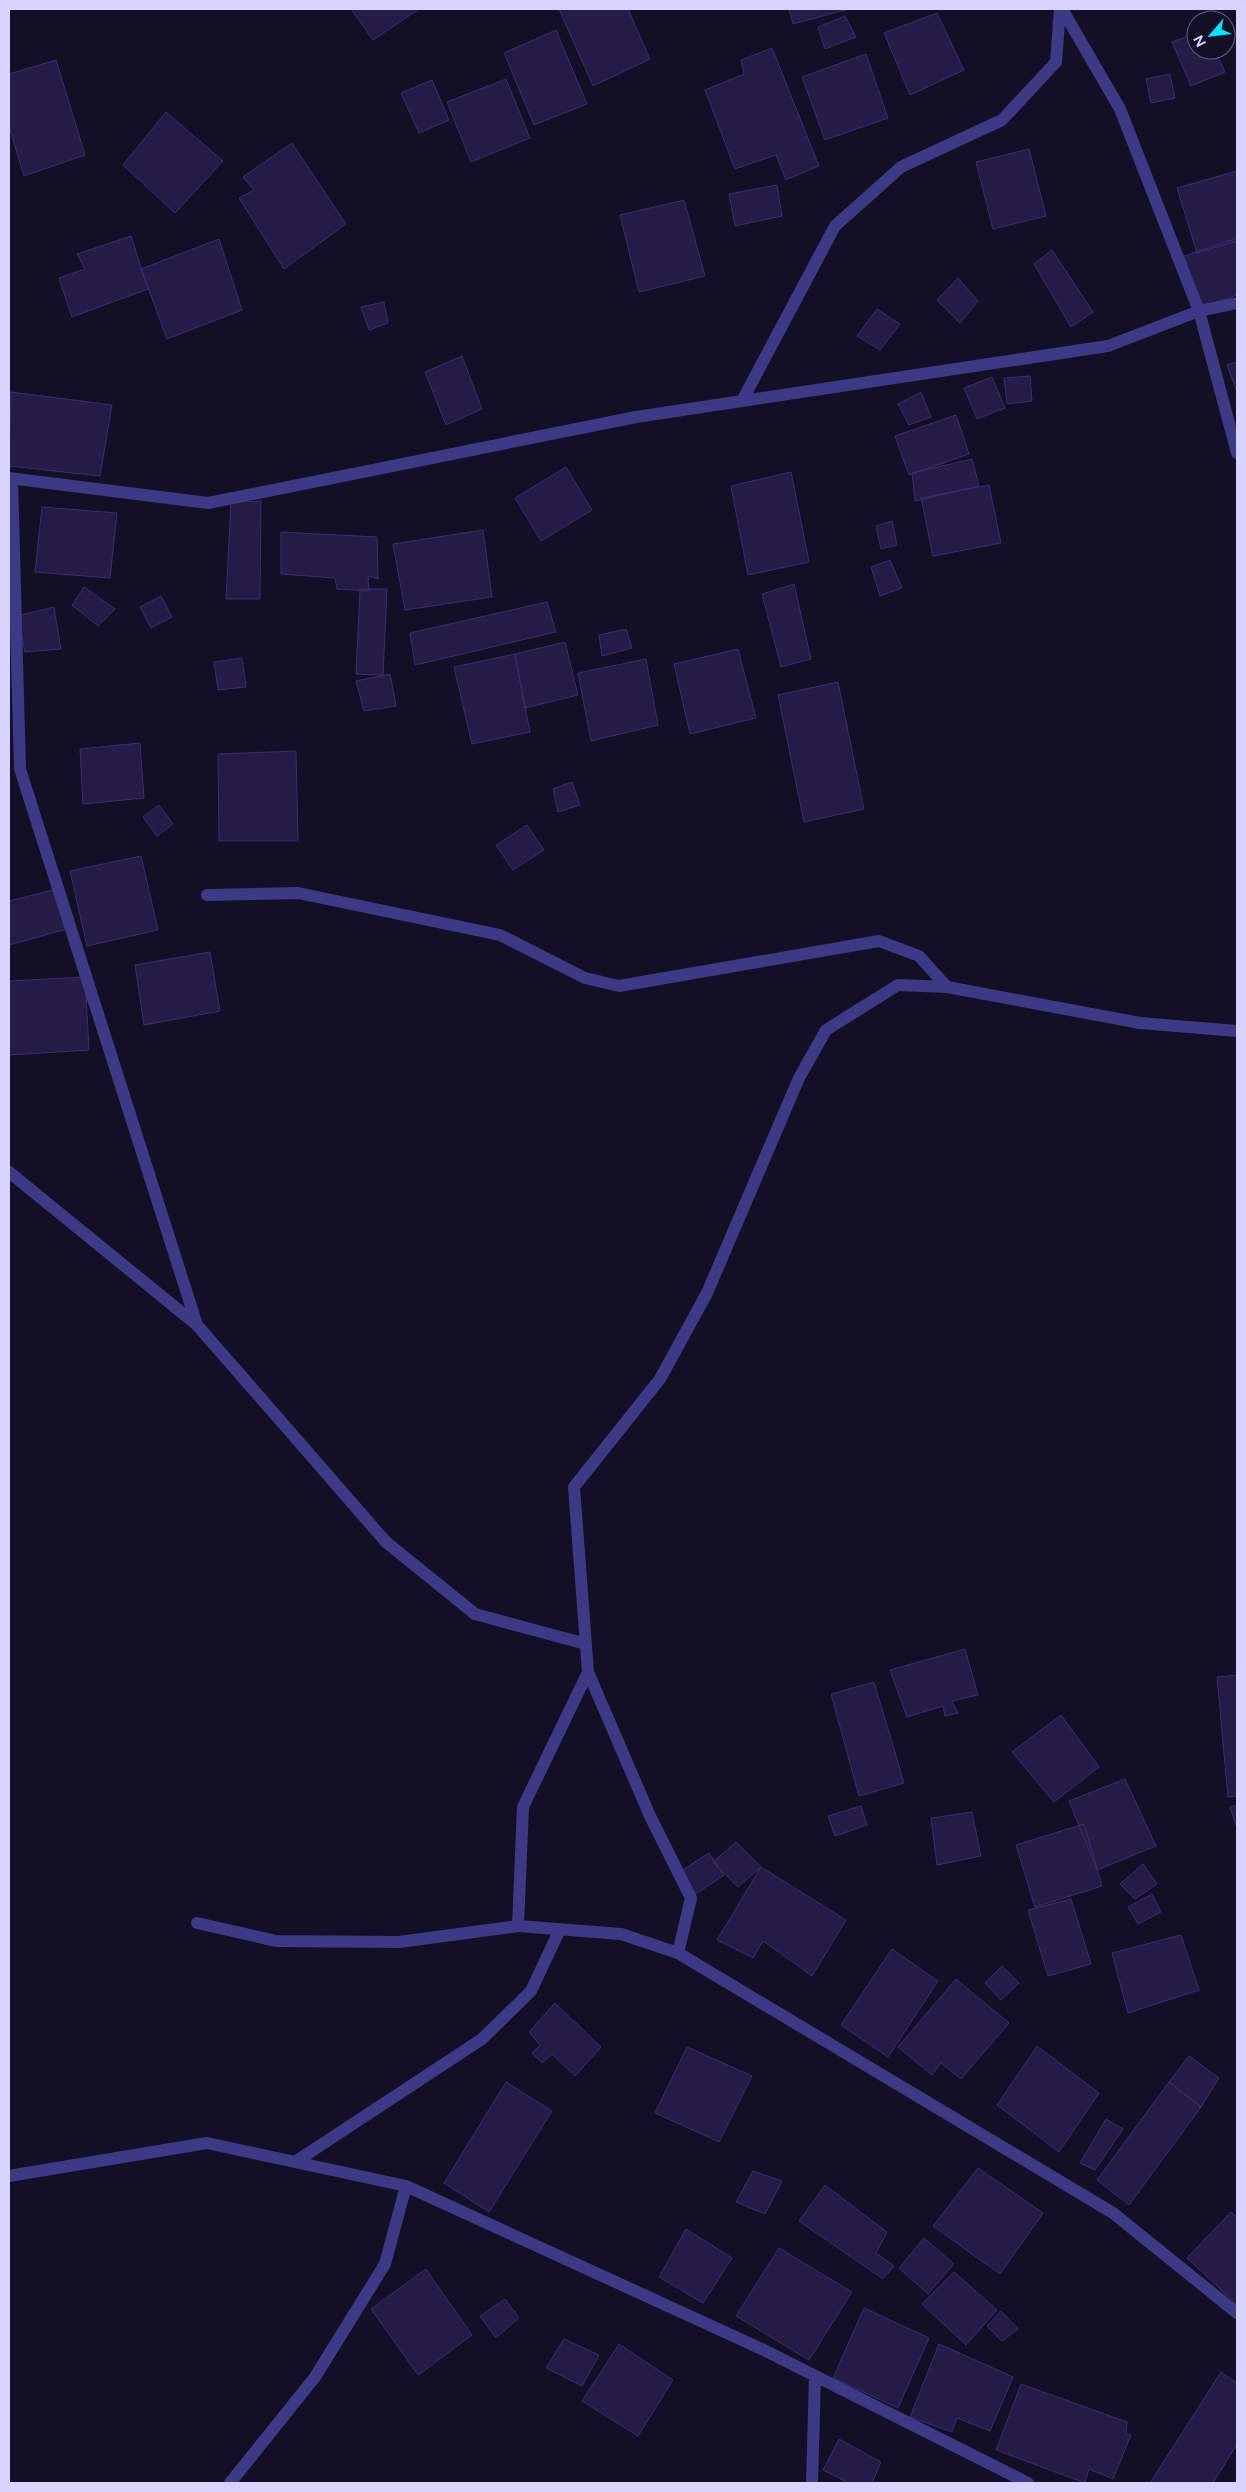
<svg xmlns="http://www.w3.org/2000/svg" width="1246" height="2492" viewBox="0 0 1246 2492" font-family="Figtree,sans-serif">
  <rect width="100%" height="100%" fill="#130f26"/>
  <path fill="#241b47" stroke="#3b2d73" d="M 351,9 L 419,9 L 373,40 Z
    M 559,9 L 628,9 L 650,59 L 593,86 Z
    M 789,9 L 849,9 L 793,24 Z
    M 937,13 L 964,70 L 910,95 L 884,33 Z
    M 845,16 L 856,37 L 825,49 L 818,27 Z
    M 556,30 L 587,104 L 534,125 L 504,53 Z
    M 1196,33 L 1196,50 L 1215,50 L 1225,72 L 1191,86 L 1172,42 Z
    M 772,48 L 819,166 L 786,180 L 776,155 L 735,169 L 705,90 L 744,74 L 741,60 Z
    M 866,54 L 888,118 L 825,140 L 802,77 Z
    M 56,60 L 85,155 L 24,176 L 9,126 L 9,74 Z
    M 1170,74 L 1175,98 L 1151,103 L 1146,79 Z
    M 506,79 L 530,138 L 471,162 L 447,102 Z
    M 432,80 L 449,120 L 419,133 L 401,93 Z
    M 166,112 L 223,161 L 175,213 L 123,165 Z
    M 292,143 L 346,224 L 284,269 L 239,198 L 254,190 L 243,177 Z
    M 1029,149 L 1046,216 L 993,229 L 976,162 Z
    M 1237,171 L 1237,241 L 1197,253 L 1177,188 Z
    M 777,185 L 782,216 L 735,226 L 729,194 Z
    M 684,200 L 705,276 L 639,292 L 620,215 Z
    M 131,236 L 148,289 L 72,317 L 59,278 L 85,269 L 77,254 Z
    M 1237,238 L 1237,295 L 1200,308 L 1184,256 Z
    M 219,239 L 242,310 L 167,339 L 141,269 Z
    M 1052,250 L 1093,312 L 1071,327 L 1034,264 Z
    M 958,278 L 978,301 L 960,323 L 937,300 Z
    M 384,302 L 388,323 L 369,330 L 361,307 Z
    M 877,309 L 900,324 L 880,350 L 857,336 Z
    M 462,356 L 482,409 L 446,425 L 425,372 Z
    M 1237,362 L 1237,392 L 1227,365 Z
    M 1030,376 L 1032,401 L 1007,404 L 1004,378 Z
    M 992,377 L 1005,408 L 977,419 L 964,388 Z
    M 11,392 L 112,405 L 100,476 L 9,466 Z
    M 921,392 L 931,417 L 909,425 L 898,404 Z
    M 956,415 L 969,454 L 909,475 L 895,436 Z
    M 972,459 L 979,486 L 915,501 L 912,473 Z
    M 566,467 L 592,510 L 541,541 L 515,498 Z
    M 791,472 L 809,562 L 748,575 L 731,486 Z
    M 989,485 L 1001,543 L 933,556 L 921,498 Z
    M 261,501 L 260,599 L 226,599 L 231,502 Z
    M 42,507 L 117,513 L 110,578 L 35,572 Z
    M 892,521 L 897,545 L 881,549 L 876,526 Z
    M 483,530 L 492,597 L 405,610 L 393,544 Z
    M 281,532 L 377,537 L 378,579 L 368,576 L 369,591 L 337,589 L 335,578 L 281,574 Z
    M 890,560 L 902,588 L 880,596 L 871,567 Z
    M 794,584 L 811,659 L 781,667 L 762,594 Z
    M 84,587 L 115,609 L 98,626 L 72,605 Z
    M 360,589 L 387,589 L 383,675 L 356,674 Z
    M 161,596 L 172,617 L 151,628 L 140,607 Z
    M 547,602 L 556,632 L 415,665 L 410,633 Z
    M 54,607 L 61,649 L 25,652 L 17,616 Z
    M 626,629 L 632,648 L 602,656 L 599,635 Z
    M 565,642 L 578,695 L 525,708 L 515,654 Z
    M 738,649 L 756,718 L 690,734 L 674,664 Z
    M 515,654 L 530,732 L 472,744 L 454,667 Z
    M 242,658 L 246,687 L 218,690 L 214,662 Z
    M 646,659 L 658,725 L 591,741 L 578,673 Z
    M 390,674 L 396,706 L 364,711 L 356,681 Z
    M 838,682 L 864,809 L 804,822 L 778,695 Z
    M 140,743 L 144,798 L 83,804 L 80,749 Z
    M 296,751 L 298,841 L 219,841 L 218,754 Z
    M 572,782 L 580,805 L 558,812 L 553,789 Z
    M 159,805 L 173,824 L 157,836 L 143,817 Z
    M 527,825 L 544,850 L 513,870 L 496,845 Z
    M 141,856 L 158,930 L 87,946 L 70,871 Z
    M 57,889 L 67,929 L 9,945 L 9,901 Z
    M 210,952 L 220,1011 L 144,1025 L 135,965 Z
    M 85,977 L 89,1050 L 9,1055 L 9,981 Z
    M 965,1649 L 978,1695 L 952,1701 L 958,1713 L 945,1716 L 943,1706 L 907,1717 L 890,1670 Z
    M 1237,1675 L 1237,1796 L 1228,1797 L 1217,1677 Z
    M 874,1682 L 904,1783 L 859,1796 L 831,1694 Z
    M 1061,1715 L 1099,1767 L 1054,1802 L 1012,1752 Z
    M 1125,1779 L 1156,1846 L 1097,1870 L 1069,1801 Z
    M 1237,1805 L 1237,1828 L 1230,1807 Z
    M 861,1806 L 867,1825 L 835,1836 L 828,1816 Z
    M 972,1812 L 981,1856 L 937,1865 L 931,1818 Z
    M 1084,1824 L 1102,1886 L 1035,1907 L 1016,1845 Z
    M 736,1842 L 761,1867 L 738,1887 L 713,1862 Z
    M 709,1853 L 724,1875 L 696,1894 L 681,1871 Z
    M 1143,1864 L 1157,1884 L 1135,1899 L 1120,1884 Z
    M 761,1867 L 846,1920 L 812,1976 L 763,1941 L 753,1958 L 717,1940 Z
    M 1152,1894 L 1161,1912 L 1138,1924 L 1128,1907 Z
    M 1071,1899 L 1091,1964 L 1048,1976 L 1028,1910 Z
    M 1181,1935 L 1199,1990 L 1128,2013 L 1112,1953 Z
    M 892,1949 L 938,1981 L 888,2057 L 841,2025 Z
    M 1002,1966 L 1019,1983 L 1001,2000 L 985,1983 Z
    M 956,1979 L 1009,2023 L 961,2079 L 941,2063 L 932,2075 L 898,2047 Z
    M 555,2003 L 601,2047 L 575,2076 L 552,2054 L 542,2063 L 532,2053 L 540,2045 L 529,2032 Z
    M 1037,2046 L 1099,2093 L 1059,2152 L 997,2105 Z
    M 687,2047 L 752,2076 L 719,2142 L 655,2113 Z
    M 1189,2056 L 1219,2078 L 1201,2107 L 1169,2082 Z
    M 506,2082 L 552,2111 L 489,2212 L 444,2183 Z
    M 1169,2082 L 1201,2107 L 1129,2205 L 1097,2180 Z
    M 1106,2119 L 1123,2129 L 1095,2170 L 1080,2163 Z
    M 978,2168 L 1043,2213 L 1000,2274 L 933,2226 Z
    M 753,2171 L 782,2181 L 765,2214 L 736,2202 Z
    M 825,2185 L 887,2232 L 876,2253 L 894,2266 L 883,2279 L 799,2221 Z
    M 1231,2212 L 1237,2218 L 1237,2305 L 1187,2258 Z
    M 686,2229 L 732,2258 L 703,2303 L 659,2277 Z
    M 924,2238 L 954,2264 L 928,2294 L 899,2268 Z
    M 779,2248 L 852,2292 L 809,2360 L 736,2316 Z
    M 426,2269 L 472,2335 L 418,2375 L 371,2309 Z
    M 954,2272 L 997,2310 L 966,2345 L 922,2304 Z
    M 505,2299 L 519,2318 L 496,2338 L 480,2316 Z
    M 864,2308 L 929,2338 L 898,2408 L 833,2378 Z
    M 1001,2311 L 1018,2329 L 1002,2341 L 987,2326 Z
    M 564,2339 L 599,2355 L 582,2386 L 546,2368 Z
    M 619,2344 L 673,2380 L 638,2436 L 582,2401 Z
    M 939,2344 L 1013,2377 L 990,2431 L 957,2418 L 952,2432 L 910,2417 Z
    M 1221,2372 L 1237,2383 L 1237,2444 L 1213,2483 L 1150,2483 Z
    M 1021,2384 L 1127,2422 L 1126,2434 L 1131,2435 L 1113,2479 L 1089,2469 L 1085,2483 L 996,2450 Z
    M 839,2439 L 881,2462 L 872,2483 L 849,2483 L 823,2470 Z"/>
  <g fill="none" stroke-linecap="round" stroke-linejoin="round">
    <path stroke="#3d3a85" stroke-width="12" d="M 1062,9 L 1120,109 L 1199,311 L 1237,453
      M 742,401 L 835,226 L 901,167 L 1002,120 L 1056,62 L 1060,9
      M 9,478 L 208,503 L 636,417 L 1108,346 L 1199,311 L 1237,303
      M 12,480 L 20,769 L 197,1325
      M 207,895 L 298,893 L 500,935 L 585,978 L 619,986 L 879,941 L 919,956 L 947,987 L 1140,1023 L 1237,1031
      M 9,1172 L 197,1325 L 386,1542 L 475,1614 L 586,1644
      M 197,1923 L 276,1941 L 399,1942 L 518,1926 L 621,1934 L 678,1953 L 1113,2213 L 1237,2313
      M 518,1926 L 523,1807 L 588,1672
      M 678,1953 L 691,1898 L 650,1816 L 588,1672 L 574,1487 L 660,1379 L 707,1293 L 799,1078 L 826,1030 L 898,985 L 947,987
      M 295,2162 L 482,2039 L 531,1991 L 560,1929
      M 9,2176 L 207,2143 L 406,2186 L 764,2350 L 1028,2483
      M 230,2483 L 315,2377 L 385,2264 L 406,2186
      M 812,2483 L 815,2376"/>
  </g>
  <rect width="1246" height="2492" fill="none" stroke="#d9d4ff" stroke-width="20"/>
  <g transform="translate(1211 35) rotate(242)"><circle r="24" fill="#130f26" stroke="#625e7d"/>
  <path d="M0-4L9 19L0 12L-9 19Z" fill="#00e5ff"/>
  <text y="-8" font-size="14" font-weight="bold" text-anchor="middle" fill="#d9d4ff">N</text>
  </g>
</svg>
